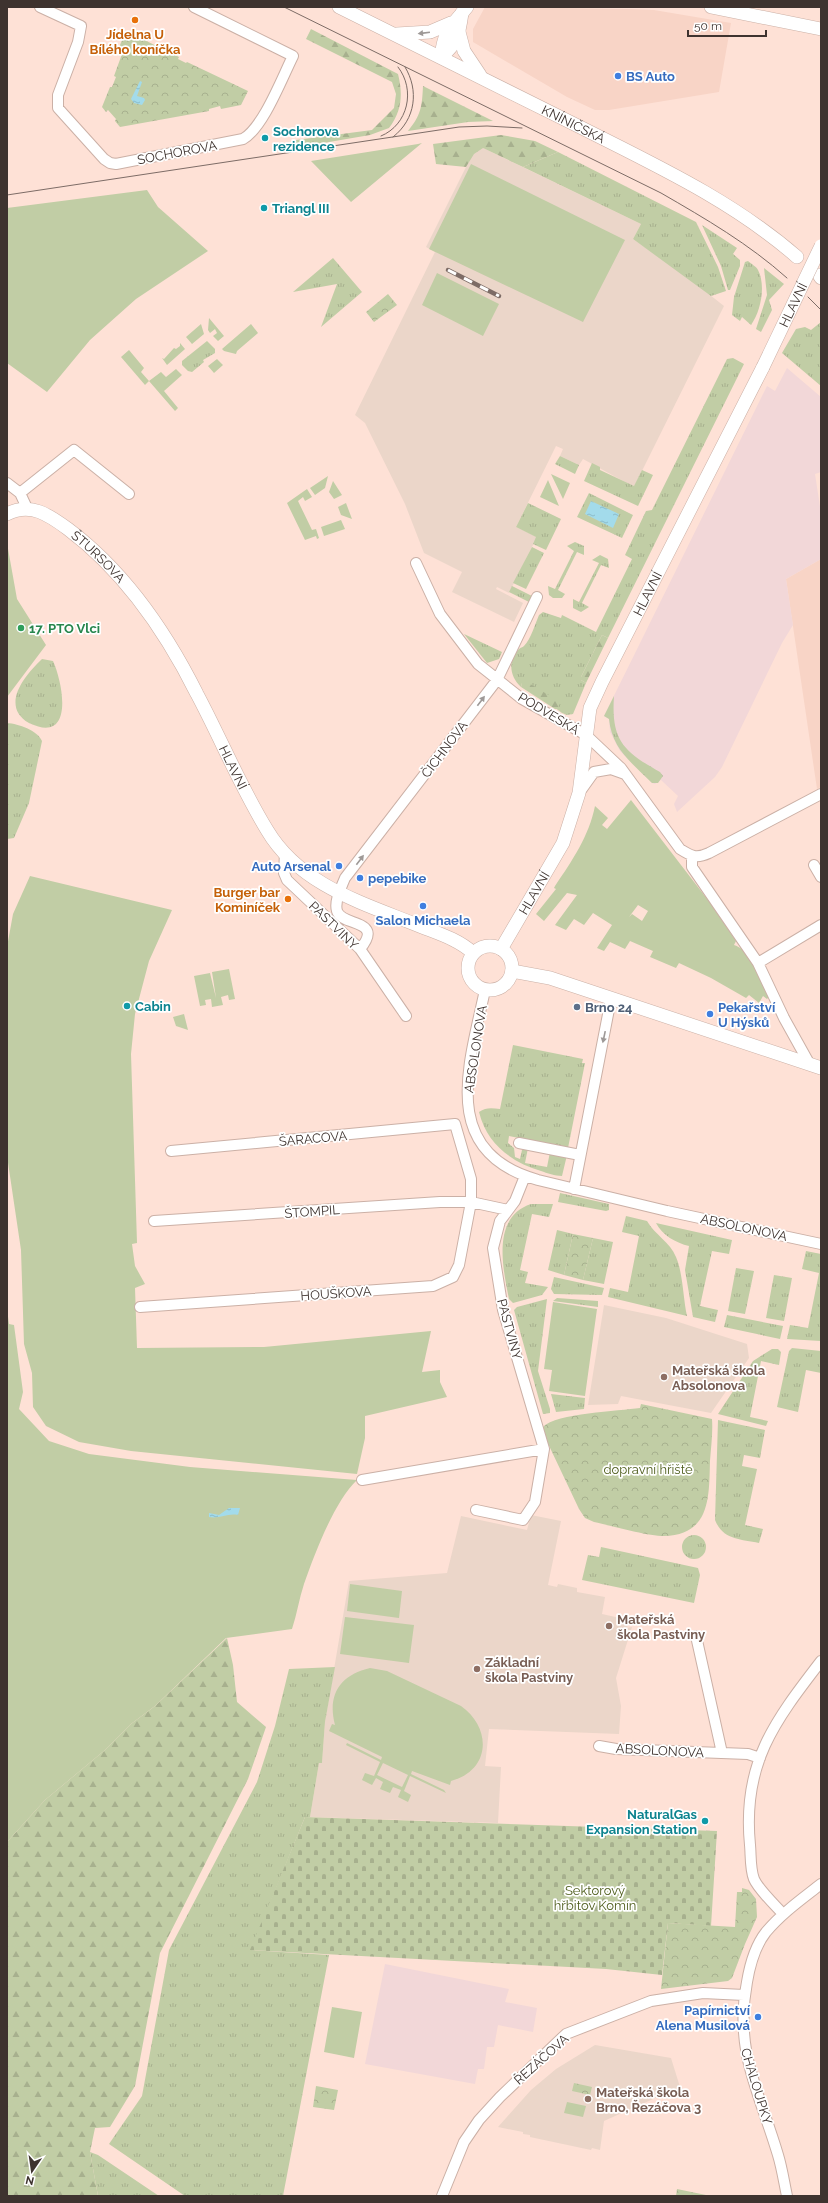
<svg xmlns="http://www.w3.org/2000/svg" width="828" height="2203" viewBox="0 0 828 2203" font-family="Raleway,sans-serif">
  <defs>
    <pattern id="grass-tufts" width="24" height="20" patternUnits="userSpaceOnUse"><rect width="24" height="20" fill="#c1cda5"/><path d="M3 7l-1-3M5 7V3M7 7l1-3M15 17l-1-3M17 17v-4M19 17l1-3" fill="none" stroke="#a7b08e"/></pattern>
    <pattern id="forest-firs" width="22" height="20" patternUnits="userSpaceOnUse"><rect width="22" height="20" fill="#c1cda5"/><path d="M5 1l3.5 6h-7zM16 11l3.5 6h-7z" fill="#a7b08e"/></pattern>
    <pattern id="cemetery-stones" width="16" height="16" patternUnits="userSpaceOnUse"><rect width="16" height="16" fill="#c1cda5"/><path d="M2 7V4a2 2 0 0 1 4 0v3zM10 15v-3a2 2 0 0 1 4 0v3z" fill="#a7b08e"/></pattern>
    <pattern id="park-crowns" width="20" height="18" patternUnits="userSpaceOnUse"><rect width="20" height="18" fill="#c1cda5"/><path d="M2 6a3 3 0 1 1 6 0M12 15a3 3 0 1 1 6 0" fill="none" stroke="#a7b08e"/></pattern>
    <pattern id="water-ripples" width="26" height="14" patternUnits="userSpaceOnUse"><rect width="26" height="14" fill="#a3dbeb"/><path d="M2 4q2-2 4 0t4 0M15 11q2-2 4 0t4 0" fill="none" stroke="#8dbcca"/></pattern>
  </defs>
  <rect width="100%" height="100%" fill="#fee1d6"/>
  <path fill="#f8d4c6" d="M 485,7 L 629,9 L 654,10 L 731,23 L 719,92 L 609,110 L 595,110 L 567,97 L 473,42 L 473,29 Z
    M 821,559 L 821,787 L 817,789 L 786,579 Z"/>
  <path fill="#f2d7d8" d="M 787,368 L 821,397 L 821,472 L 815,474 L 821,513 L 821,559 L 786,579 L 793,625 L 782,643 L 722,767 L 715,777 L 677,812 L 674,804 L 678,796 L 661,780 L 655,784 L 652,783 L 620,751 L 610,732 L 609,719 L 604,716 L 767,386 L 775,391 Z
    M 385,1964 L 509,1989 L 505,2002 L 537,2008 L 533,2032 L 498,2025 L 494,2047 L 487,2047 L 484,2069 L 478,2069 L 475,2084 L 365,2064 Z"/>
  <path fill="#ebd6c9" d="M 477,145 L 641,224 L 633,239 L 686,276 L 724,306 L 634,487 L 583,459 L 579,465 L 560,456 L 563,449 L 556,446 L 516,527 L 537,537 L 509,593 L 497,587 L 496,589 L 523,603 L 514,622 L 452,592 L 462,572 L 424,553 L 405,504 L 365,423 L 355,415 L 435,252 L 426,247 Z
    M 604,1305 L 666,1318 L 747,1344 L 749,1358 L 711,1413 L 621,1396 L 618,1404 L 588,1405 Z
    M 531,1515 L 561,1521 L 548,1585 L 557,1587 L 558,1584 L 577,1588 L 577,1592 L 605,1597 L 602,1614 L 629,1620 L 627,1628 L 632,1627 L 616,1678 L 621,1706 L 619,1734 L 489,1729 L 485,1766 L 501,1767 L 498,1823 L 310,1817 L 319,1763 L 322,1763 L 325,1722 L 349,1581 L 447,1573 L 461,1516 L 527,1530 Z
    M 595,2045 L 671,2058 L 680,2087 L 604,2121 L 600,2150 L 592,2148 L 591,2150 L 530,2137 L 530,2135 L 523,2134 L 523,2132 L 498,2127 L 531,2090 L 556,2069 Z"/>
  <path fill="url(#grass-tufts)" d="M 558,152 L 696,222 L 718,267 L 726,291 L 711,296 L 633,239 L 641,224 L 523,167 Z
    M 702,225 L 737,248 L 733,254 L 740,260 L 740,266 L 730,290 L 728,290 L 721,266 Z
    M 333,258 L 362,292 L 321,327 L 337,284 L 293,292 Z
    M 748,261 C 751,264 756,266 758,270 C 766,285 761,311 751,325 L 742,317 L 740,321 L 732,315 L 734,297 L 745,262 Z
    M 764,268 L 784,284 L 769,300 L 772,310 L 761,332 L 756,329 L 767,295 Z
    M 821,322 L 821,386 L 782,353 L 796,329 L 805,327 L 811,330 Z
    M 207,341 L 215,349 L 215,353 L 203,360 L 204,362 L 192,372 L 188,371 L 182,365 L 182,361 Z
    M 733,358 L 744,364 L 608,638 L 602,635 L 581,677 L 581,680 L 586,683 L 573,714 L 567,715 L 562,713 L 522,683 L 521,687 C 510,677 507,661 519,649 C 521,647 522,648 524,646 C 531,639 535,624 539,615 L 543,612 L 561,618 L 562,615 L 596,632 L 632,559 L 625,555 L 646,511 L 652,510 L 727,359 Z
    M 560,456 L 579,465 L 575,474 L 555,464 Z
    M 592,463 L 600,467 L 600,470 L 634,486 L 642,470 L 653,475 L 638,506 L 584,481 Z
    M 589,493 L 633,515 L 622,538 L 577,517 Z
    M 528,503 L 561,519 L 546,550 L 533,544 L 536,537 L 516,527 Z
    M 575,542 L 584,546 L 584,555 L 577,552 L 558,590 L 565,594 L 562,598 L 553,598 L 549,595 L 548,586 L 555,589 L 574,551 L 567,546 Z
    M 532,547 L 544,553 L 526,589 L 513,583 Z
    M 600,555 L 608,559 L 609,568 L 601,565 L 582,603 L 589,607 L 581,612 L 573,608 L 573,599 L 579,602 L 599,563 L 592,560 Z
    M 512,586 L 532,596 L 529,602 L 509,592 Z
    M 464,634 L 502,652 L 499,659 L 487,663 Z
    M 42,659 L 53,661 C 63,683 75,745 29,723 C 0,706 24,676 42,659 Z
    M 614,696 C 611,740 623,751 660,772 L 663,776 L 658,783 L 652,783 C 631,762 612,749 609,719 L 604,716 Z
    M 7,723 C 19,724 37,730 42,741 L 29,803 L 14,838 L 7,839 Z
    M 513,1045 L 583,1059 L 582,1063 L 585,1063 L 568,1148 L 509,1136 L 508,1143 L 514,1148 L 515,1157 L 520,1159 L 522,1150 L 528,1148 L 525,1163 L 547,1167 L 550,1152 L 567,1155 L 562,1176 C 555,1176 547,1173 541,1171 C 511,1162 487,1144 479,1112 C 486,1107 492,1108 500,1109 Z
    M 560,1193 L 609,1204 L 609,1210 L 606,1211 L 558,1202 Z
    M 531,1204 L 553,1204 L 549,1217 L 532,1214 L 520,1270 L 528,1272 L 525,1283 L 548,1287 L 542,1295 L 513,1303 L 509,1299 C 503,1269 491,1217 531,1204 Z
    M 626,1216 L 647,1221 C 655,1235 670,1242 676,1257 C 683,1273 683,1298 687,1316 L 608,1297 L 610,1288 L 628,1292 L 639,1236 L 622,1232 Z
    M 656,1223 L 732,1240 L 729,1254 L 712,1251 L 700,1306 L 718,1310 L 715,1322 L 693,1317 L 685,1270 L 689,1246 C 676,1243 662,1235 656,1223 Z
    M 557,1230 L 573,1234 L 564,1275 L 548,1270 Z
    M 593,1238 L 613,1242 L 604,1284 L 583,1280 Z
    M 806,1251 L 821,1254 L 821,1341 L 787,1339 L 790,1325 L 808,1328 L 819,1273 L 802,1269 Z
    M 736,1268 L 754,1271 L 745,1314 L 728,1311 Z
    M 774,1275 L 792,1278 L 784,1321 L 766,1318 Z
    M 554,1277 L 604,1288 L 602,1295 L 554,1294 L 551,1289 Z
    M 557,1298 L 598,1301 L 598,1307 L 553,1301 Z
    M 547,1299 L 538,1371 L 550,1409 L 550,1413 L 543,1414 L 514,1310 L 517,1307 Z
    M 727,1315 L 783,1326 L 780,1339 L 724,1327 Z
    M 792,1348 L 821,1351 L 821,1373 L 806,1370 L 798,1412 L 777,1407 L 789,1351 Z
    M 772,1349 L 778,1349 L 781,1352 L 779,1365 L 761,1361 L 750,1417 L 768,1421 L 766,1426 L 718,1414 L 753,1361 Z
    M 551,1394 L 585,1398 L 584,1409 L 556,1412 Z
    M 718,1420 L 765,1430 L 760,1458 L 744,1455 L 742,1466 L 757,1469 L 745,1525 L 763,1529 L 759,1543 C 740,1539 723,1540 715,1520 Z
    M682 1547a12 12 0 1 1 24 0a12 12 0 1 1-24 0Z
    M 601,1547 L 698,1568 L 700,1575 L 694,1603 L 582,1580 L 588,1555 L 599,1557 Z
    M 335,1667 L 325,1722 L 322,1763 L 319,1763 L 310,1817 L 305,1817 L 251,1950 L 329,1955 L 283,2196 L 185,2196 L 109,2144 L 142,2096 L 169,1950 L 257,1782 L 275,1726 L 289,1669 Z
    M 90,2152 L 98,2155 L 159,2196 L 98,2196 Z"/>
  <path fill="url(#forest-firs)" d="M 311,29 L 398,74 C 403,94 402,111 389,128 L 370,135 L 294,148 L 296,140 L 372,130 L 394,108 L 396,94 L 392,82 L 306,39 Z
    M 423,86 L 493,121 L 468,122 L 408,131 C 421,115 422,107 423,86 Z
    M 501,135 L 535,141 L 558,152 L 523,167 L 483,148 L 474,154 L 466,167 L 436,164 L 433,144 Z
    M 602,635 L 608,638 L 586,683 L 581,680 L 581,677 Z
    M 527,682 L 560,702 L 558,709 L 555,709 L 521,687 L 522,683 Z
    M 227,1638 L 233,1665 L 237,1702 L 266,1727 L 248,1779 L 160,1953 L 135,2086 L 110,2127 L 95,2128 L 90,2152 L 98,2196 L 7,2196 L 7,1842 L 45,1800 L 105,1750 L 131,1724 L 155,1706 Z"/>
  <path fill="url(#cemetery-stones)" d="M 305,1817 L 717,1831 L 711,1926 L 668,1923 L 662,1975 L 606,1969 L 250,1950 Z"/>
  <path fill="url(#park-crowns)" d="M 126,31 L 179,57 L 178,59 L 186,63 L 187,62 L 248,91 L 241,105 L 221,109 L 220,106 L 209,109 L 209,111 L 120,127 L 115,121 L 116,119 L 108,110 L 106,112 L 102,107 L 110,87 L 112,87 L 116,77 L 114,76 L 122,54 L 117,52 Z
    M 388,294 L 397,305 L 374,322 L 366,312 Z
    M 573,1234 L 593,1238 L 583,1280 L 564,1275 Z
    M 641,1404 L 712,1419 C 713,1433 711,1447 710,1461 C 709,1496 711,1535 664,1536 C 647,1536 612,1526 594,1522 L 585,1518 L 579,1509 L 543,1433 L 543,1427 C 556,1413 619,1411 640,1408 Z
    M 742,1888 L 749,1890 L 756,1899 L 757,1917 L 745,1944 L 732,1978 L 728,1981 L 661,1989 L 668,1923 L 735,1927 L 737,1892 L 742,1892 Z
    M 574,2083 L 592,2087 L 590,2095 L 572,2091 Z
    M 316,2086 L 338,2090 L 334,2110 L 313,2107 Z
    M 677,2189 L 706,2195 L 676,2196 Z"/>
  <path fill="#c1cda5" fill-rule="evenodd" d="M 422,143 L 351,202 L 311,161 L 418,144 Z
    M 471,164 L 625,240 L 583,322 L 429,249 Z
    M 147,190 L 158,207 L 208,251 L 136,299 L 90,340 L 47,392 L 7,363 L 7,208 Z
    M 437,273 L 499,304 L 483,336 L 422,305 Z
    M 209,318 L 224,336 L 218,341 L 213,336 L 217,333 L 215,329 L 210,333 L 208,330 Z
    M 201,324 L 204,334 L 192,344 L 186,337 Z
    M 251,324 L 258,333 L 237,351 L 236,354 L 224,351 L 222,349 Z
    M 180,343 L 185,349 L 167,365 L 162,358 L 164,359 L 174,348 L 176,349 L 180,346 Z
    M 129,350 L 144,368 L 141,372 L 149,381 L 145,385 L 121,357 Z
    M 217,359 L 223,365 L 214,373 L 208,366 Z
    M 176,369 L 182,375 L 164,391 L 178,408 L 175,411 L 149,381 L 161,372 L 166,377 Z
    M 551,474 L 570,483 L 563,499 Z
    M 328,476 L 325,488 L 315,495 L 310,488 Z
    M 548,480 L 559,506 L 540,497 Z
    M 333,481 L 342,495 L 334,499 L 329,492 Z
    M 307,489 L 312,497 L 305,501 L 303,497 L 298,501 L 312,530 L 316,529 L 319,538 L 317,539 L 316,536 L 305,540 L 287,503 Z
    M 346,503 L 352,519 L 341,515 L 338,507 Z
    M 341,520 L 345,529 L 324,536 L 321,527 Z
    M 7,543 L 17,599 L 46,645 L 7,697 Z
    M 631,800 L 711,904 L 736,941 L 734,945 C 753,951 761,980 769,997 L 767,999 L 763,996 L 759,1003 L 749,995 L 746,998 L 711,978 L 679,963 L 676,968 L 650,957 L 653,951 L 630,941 L 625,949 L 610,942 L 604,951 L 597,948 L 612,925 L 593,913 L 584,925 L 574,919 L 566,930 L 555,925 L 577,895 L 567,893 L 544,921 L 536,914 L 556,889 L 554,888 L 555,886 C 572,861 589,836 595,806 L 608,818 L 602,825 L 607,829 ZM 638,905 L 648,911 L 642,921 L 632,914 L 629,917 Z
    M 30,876 L 172,910 L 149,961 L 135,1014 L 131,1054 L 137,1243 L 132,1244 L 135,1266 L 145,1284 L 135,1288 L 137,1348 L 264,1347 L 431,1331 L 422,1372 L 440,1370 L 440,1382 L 447,1397 L 365,1416 L 365,1438 L 357,1474 L 131,1451 L 79,1442 L 46,1426 L 33,1407 L 32,1373 L 24,1344 L 21,1250 L 7,1156 L 7,947 L 13,914 Z
    M 229,969 L 235,999 L 229,1000 L 228,995 L 221,997 L 223,1005 L 212,1007 L 211,999 L 205,1000 L 206,1005 L 200,1006 L 194,976 L 210,973 L 216,998 L 212,972 Z
    M 184,1014 L 188,1030 L 176,1026 L 173,1017 Z
    M 553,1302 L 597,1309 L 585,1396 L 549,1391 L 552,1370 L 544,1369 Z
    M 7,1309 L 9,1324 L 14,1325 L 23,1392 L 19,1409 L 49,1441 L 89,1454 L 190,1467 L 357,1480 C 334,1502 315,1553 304,1584 C 299,1599 297,1614 292,1629 L 226,1638 L 155,1706 L 131,1724 L 105,1750 L 45,1800 L 7,1842 Z
    M 350,1584 L 402,1591 L 399,1618 L 347,1611 Z
    M 345,1617 L 414,1625 L 409,1663 L 340,1654 Z
    M 370,1668 L 387,1671 L 461,1706 C 492,1728 491,1770 451,1781 L 450,1785 L 412,1771 L 411,1774 L 444,1790 L 446,1793 L 410,1776 L 404,1791 L 411,1795 L 408,1802 L 398,1797 L 401,1790 L 393,1787 L 390,1793 L 380,1789 L 383,1782 L 376,1778 L 372,1785 L 362,1780 L 365,1773 L 374,1776 L 380,1762 L 346,1745 L 347,1743 L 381,1760 L 382,1757 L 329,1731 L 332,1724 L 335,1725 C 327,1695 340,1675 370,1668 ZM 383,1763 L 408,1775 L 402,1787 L 377,1775 Z
    M 332,2007 L 362,2012 L 354,2058 L 324,2052 Z
    M 567,2102 L 586,2106 L 583,2117 L 564,2113 Z"/>
  <path fill="url(#water-ripples)" d="M 140,81 L 142,82 L 137,96 L 144,98 L 145,100 L 142,105 L 134,103 L 131,99 Z
    M 591,501 L 619,514 L 613,528 L 585,514 Z
    M 229,1508 L 240,1508 L 238,1515 C 227,1513 220,1519 209,1517 L 209,1513 L 219,1515 Z"/>
  <g fill="none" stroke-linecap="round" stroke-linejoin="round">
    <defs>
      <path id="street" d="M 40,7 L 81,26 L 78,42 L 58,95 L 58,108 L 104,159 L 110,163 L 116,164 L 243,139 C 263,128 282,78 293,56 L 194,7
        M 7,483 L 20,493 L 27,508
        M 20,493 L 74,450 L 129,494
        M 416,563 L 440,614 L 478,664 L 522,699 L 586,735 L 621,768 L 680,849 C 691,856 696,859 709,853 L 821,794
        M 579,793 L 594,772 L 611,769 L 625,774
        M 285,853 L 284,873 L 287,880 L 360,949 L 406,1016
        M 692,857 L 692,867 L 758,963 L 784,1018 L 809,1063
        M 814,865 L 821,877
        M 360,949 C 385,919 342,927 337,911 C 334,901 341,888 345,878 L 497,680 L 537,597
        M 758,963 L 821,925
        M 485,990 C 469,1065 438,1152 538,1180 L 667,1211 L 821,1244
        M 519,1143 L 580,1155
        M 574,1189 L 611,999
        M 154,1221 L 440,1202 L 471,1202 L 508,1210
        M 140,1307 L 433,1286 L 453,1277 L 459,1265 L 471,1202 L 471,1179 L 455,1124 L 171,1151
        M 362,1480 L 544,1449
        M 476,1510 L 523,1520 L 535,1502 L 544,1449 L 503,1310 L 493,1248 L 500,1221 L 515,1201 L 525,1176
        M 696,1636 L 722,1753
        M 599,1746 L 616,1749 L 748,1754 L 760,1758
        M 783,1914 C 775,1905 758,1889 754,1879 C 750,1869 751,1855 750,1845 C 742,1764 774,1722 821,1661
        M 442,2196 L 464,2142 L 479,2120 L 500,2097 L 566,2034 L 651,2001 L 703,1993 L 744,1995
        M 787,2196 C 784,2182 782,2168 778,2155 C 759,2091 734,2051 747,1982 C 750,1964 755,1946 766,1932 C 782,1913 802,1899 821,1884"/>
      <g id="secondary">
        <path id="s1" d="M 339,7 C 419,47 500,87 580,127 C 655,165 733,201 797,257"/>
        <path d="M 711,7 L 821,29"/>
        <path d="M 459,32 L 464,51 L 480,75"/>
        <path d="M 397,34 L 430,32 L 451,23"/>
        <path d="M 441,57 C 444,30 451,27 467,7"/>
        <path d="M 441,57 C 458,43 459,34 462,13"/>
        <path d="M 819,275 L 821,278"/>
        <path id="s2" d="M 7,514 C 31,502 49,515 68,529 C 124,571 166,632 197,694 C 221,739 240,786 267,830 C 300,886 366,904 422,927 C 440,934 459,940 473,953"/>
        <circle cx="490" cy="968" r="22"/>
        <path id="s3" d="M 501,949 L 563,843 L 579,793 L 590,708 L 602,682 L 763,367"/>
        <path d="M 512,971 L 550,978 L 821,1068"/>
      </g>
    </defs>
    <use href="#street" stroke="#cbb0a6" stroke-width="12"/>
    <use href="#secondary" stroke="#cbb0a6" stroke-width="14"/>
    <use href="#street" stroke="#fff" stroke-width="10"/>
    <use href="#secondary" stroke="#fff" stroke-width="13"/>
    <path stroke="#7d6c66" stroke-width="1" d="M 284,7 L 661,193 C 706,219 749,244 787,278
      M 381,136 C 408,125 416,90 398,67
      M 393,137 C 416,119 419,90 405,67
      M 7,195 L 459,127 L 487,126 L 522,128
      M 808,297 L 821,310"/>
    <defs>
      <path id="rail" d="M 448,270 L 499,296"/>
    </defs>
    <use href="#rail" stroke="#7d6c66" stroke-width="4.5"/>
    <use href="#rail" stroke="#fff" stroke-width="3" stroke-dasharray="9" stroke-linecap="butt"/>
    <defs>
      <g id="secondary-bridge">
        <path id="s4" d="M 763,367 L 821,246"/>
      </g>
    </defs>
    <use href="#secondary-bridge" stroke="#cbb0a6" stroke-width="14" stroke-linecap="butt"/>
    <use href="#secondary-bridge" stroke="#fff" stroke-width="13"/>
  </g>
  <defs><path id="oneway-solid" d="M-6-.8H1V-3.2L6.5 0L1 3.2V.8H-6Z"/></defs>
  <g fill="#9e9997">
    <use href="#oneway-solid" transform="translate(424 33) rotate(173)"/>
    <use href="#oneway-solid" transform="translate(481 701) rotate(-53)"/>
    <use href="#oneway-solid" transform="translate(360 860) rotate(-53)"/>
    <use href="#oneway-solid" transform="translate(604 1037) rotate(102)"/>
  </g>
  <g fill="#e8710a" stroke="#fff" stroke-width="1.5">
    <circle cx="135" cy="20" r="4"/>
    <circle cx="288" cy="899" r="4"/>
  </g>
  <g fill="#3f7fe0" stroke="#fff" stroke-width="1.5">
    <circle cx="618" cy="76" r="4"/>
    <circle cx="339" cy="866" r="4"/>
    <circle cx="360" cy="878" r="4"/>
    <circle cx="423" cy="906" r="4"/>
    <circle cx="710" cy="1014" r="4"/>
    <circle cx="758" cy="2017" r="4"/>
  </g>
  <g fill="#0f9aa8" stroke="#fff" stroke-width="1.5">
    <circle cx="265" cy="138" r="4"/>
    <circle cx="264" cy="208" r="4"/>
    <circle cx="127" cy="1006" r="4"/>
    <circle cx="705" cy="1821" r="4"/>
  </g>
  <circle fill="#2e9e5b" stroke="#fff" stroke-width="1.5" cx="21" cy="628" r="4"/>
  <circle fill="#5c6f8a" stroke="#fff" stroke-width="1.5" cx="577" cy="1007" r="4"/>
  <g fill="#8d6e63" stroke="#fff" stroke-width="1.5">
    <circle cx="664" cy="1377" r="4"/>
    <circle cx="609" cy="1626" r="4"/>
    <circle cx="477" cy="1669" r="4"/>
    <circle cx="588" cy="2099" r="4"/>
  </g>
  <g text-anchor="middle" stroke-width="3.5" stroke-linejoin="round" paint-order="stroke">
    <g font-size="13" font-weight="bold" fill="#c56008" stroke="#fff">
      <text x="135" y="39">Jídelna U<tspan x="135" dy="15">Bílého koníčka</tspan></text>
      <text x="280" y="897" text-anchor="end">Burger bar<tspan x="280" dy="15">Kominíček</tspan></text>
    </g>
    <g font-size="13" font-weight="bold" fill="#366cbe" stroke="#fff" text-anchor="start">
      <text x="626" y="81">BS Auto</text>
      <text x="331" y="871" text-anchor="end">Auto Arsenal</text>
      <text x="368" y="883">pepebike</text>
      <text x="423" y="925" text-anchor="middle">Salon Michaela</text>
      <text x="718" y="1012">Pekařství<tspan x="718" dy="15">U Hýsků</tspan></text>
      <text x="750" y="2015" text-anchor="end">Papírnictví<tspan x="750" dy="15">Alena Musilová</tspan></text>
    </g>
    <g font-size="13" fill="#3e332f" stroke="#fff">
      <text dy="5" stroke="none"><textPath href="#s1" startOffset="262">KNÍNIČSKÁ</textPath></text>
      <text transform="translate(177 152) rotate(-11)" y="5">SOCHOROVA</text>
      <text dy="5" stroke="none"><textPath href="#s4" startOffset="69">HLAVNÍ</textPath></text>
      <text dy="5" stroke="none"><textPath href="#s2" startOffset="108">ŠTURSOVA</textPath></text>
      <text dy="5" stroke="none"><textPath href="#s3" startOffset="389">HLAVNÍ</textPath></text>
      <text transform="translate(549 713) rotate(31)" y="5">PODVESKÁ</text>
      <text transform="translate(444 749) rotate(-53)" y="5">ČICHNOVA</text>
      <text dy="5" stroke="none"><textPath href="#s2" startOffset="360">HLAVNÍ</textPath></text>
      <text dy="5" stroke="none"><textPath href="#s3" startOffset="65">HLAVNÍ</textPath></text>
      <text transform="translate(334 925) rotate(44)" y="5">PASTVINY</text>
      <text transform="translate(475 1049) rotate(-81)" y="5">ABSOLONOVA</text>
      <text transform="translate(313 1138) rotate(-5)" y="5">ŠARACOVA</text>
      <text transform="translate(312 1211) rotate(-4)" y="5">ŠTOMPIL</text>
      <text transform="translate(744 1227) rotate(12)" y="5">ABSOLONOVA</text>
      <text transform="translate(336 1293) rotate(-4)" y="5">HOUŠKOVA</text>
      <text transform="translate(510 1329) rotate(75)" y="5">PASTVINY</text>
      <text transform="translate(660 1750) rotate(3)" y="5">ABSOLONOVA</text>
      <text transform="translate(541 2059) rotate(-42)" y="5">ŘEZÁČOVA</text>
      <text transform="translate(757 2086) rotate(73)" y="5">CHALOUPKY</text>
    </g>
    <g font-size="13" font-weight="bold" fill="#0d838f" stroke="#fff" text-anchor="start">
      <text x="273" y="136">Sochorova<tspan x="273" dy="15">rezidence</tspan></text>
      <text x="272" y="213">Triangl III</text>
      <text x="135" y="1011">Cabin</text>
      <text x="697" y="1819" text-anchor="end">NaturalGas<tspan x="697" dy="15">Expansion Station</tspan></text>
    </g>
    <g font-size="13" font-weight="bold" fill="#27864d" stroke="#fff" text-anchor="start">
      <text x="29" y="633">17. PTO Vlci</text>
    </g>
    <g font-size="13" font-weight="bold" fill="#4e5e75" stroke="#fff" text-anchor="start">
      <text x="585" y="1012">Brno 24</text>
    </g>
    <g font-size="13" font-weight="bold" fill="#785e54" stroke="#fff" text-anchor="start">
      <text x="672" y="1375">Mateřská škola<tspan x="672" dy="15">Absolonova</tspan></text>
      <text x="617" y="1624">Mateřská<tspan x="617" dy="15">škola Pastviny</tspan></text>
      <text x="485" y="1667">Základní<tspan x="485" dy="15">škola Pastviny</tspan></text>
      <text x="596" y="2097">Mateřská škola<tspan x="596" dy="15">Brno, Řezáčova 3</tspan></text>
    </g>
    <g font-size="13" fill="#4f5e1d" stroke="#fff">
      <text x="648" y="1474">dopravní hřiště</text>
      <text x="595" y="1895">Sektorový<tspan x="595" dy="15">hřbitov Komín</tspan></text>
    </g>
  </g>
  <rect width="828" height="2203" fill="none" stroke="#3e332f" stroke-width="16"/>
  <g transform="translate(32 2171) rotate(193)" stroke="#ffffff" stroke-width="3" paint-order="stroke">
  <path d="M0-3L7 15L0 10L-7 15Z" fill="#3e332f"/>
  <text y="-6" font-size="11" font-weight="bold" text-anchor="middle" fill="#3e332f">N</text>
  </g>
  <path d="M688 30v6h78v-6" fill="none" stroke="#3e332f" stroke-width="2"/>
  <text x="694" y="30" font-size="12" fill="#3e332f" stroke="#ffffff" stroke-width="3" paint-order="stroke">50 m</text>
</svg>
